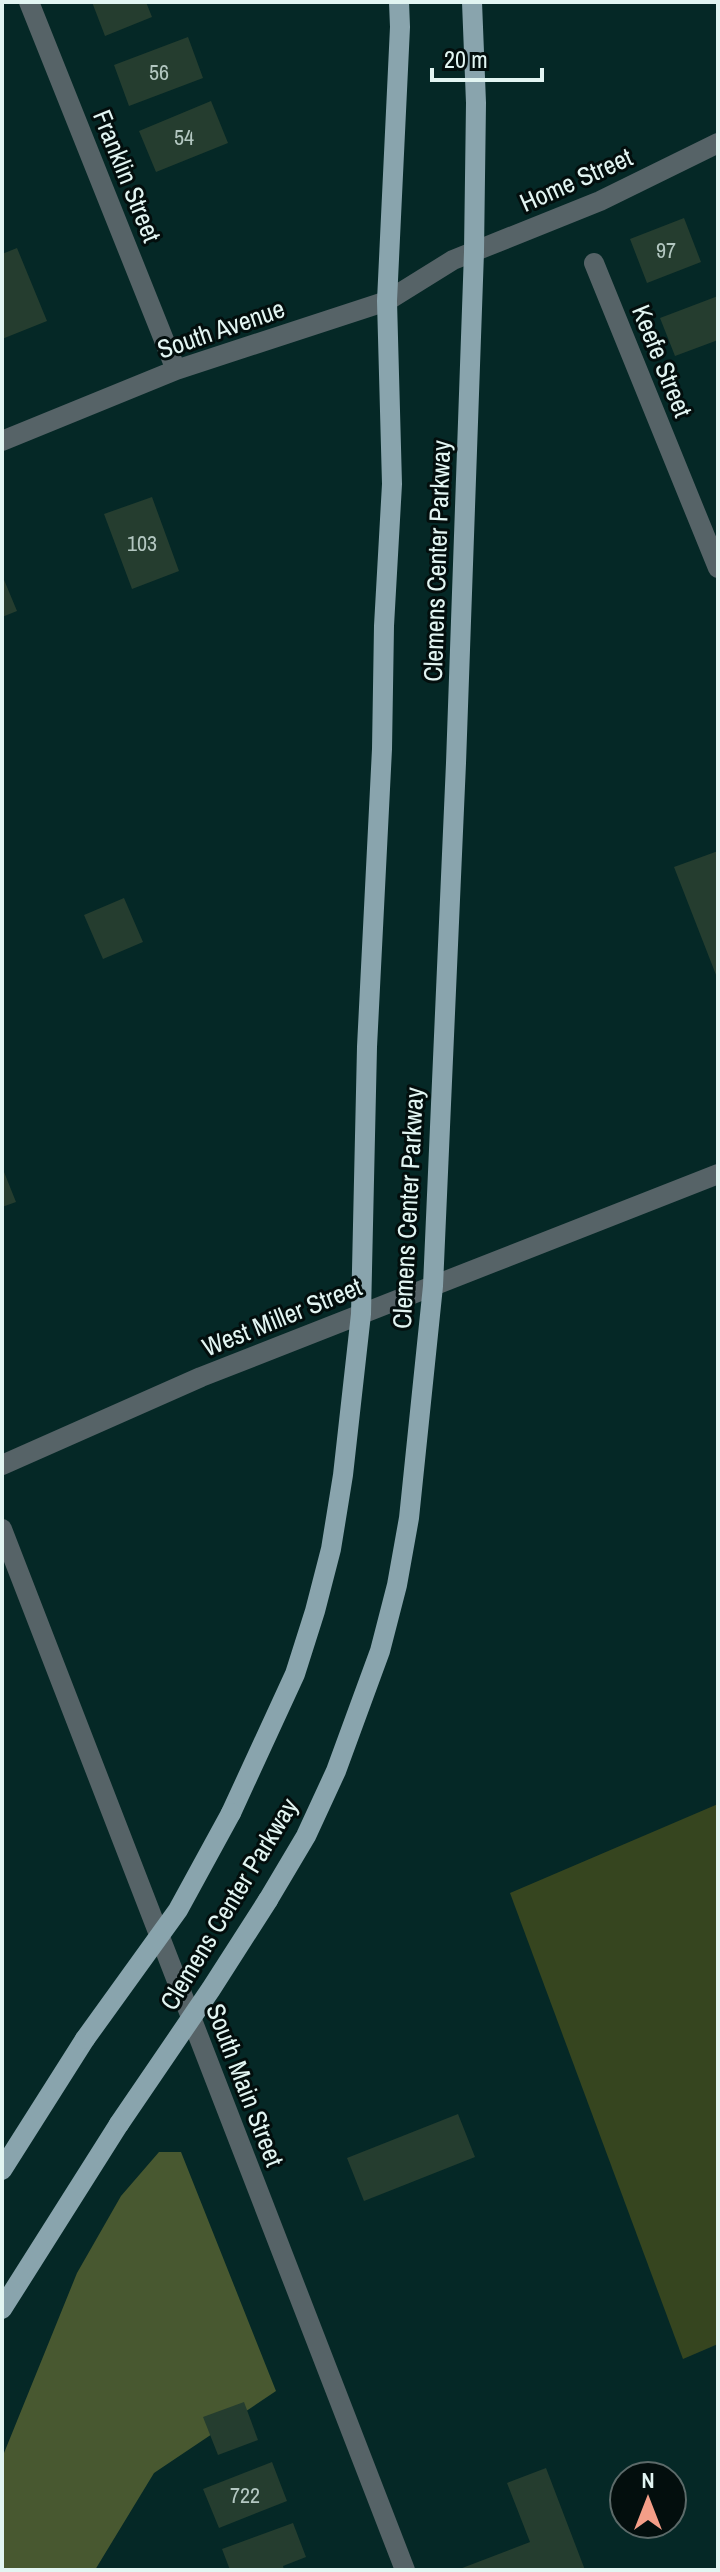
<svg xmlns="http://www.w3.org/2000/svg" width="720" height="2572" viewBox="0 0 720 2572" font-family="'Archivo Narrow',sans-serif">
  <rect width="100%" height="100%" fill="#052826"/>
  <path fill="#36451f" d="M 718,1804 L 718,2344 L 683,2359 L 510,1893 Z"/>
  <path fill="#485830" d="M 159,2152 L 181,2152 L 276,2391 L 154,2473 L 95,2570 L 2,2570 L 2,2458 L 77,2273 L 121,2196 Z"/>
  <path fill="#253d2f" d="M 92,2 L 146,2 L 152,17 L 105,36 Z
    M 188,37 L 203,78 L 129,106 L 114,65 Z
    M 211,101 L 228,143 L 156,172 L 139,131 Z
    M 684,218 L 701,262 L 647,283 L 630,239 Z
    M 17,248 L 47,321 L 2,339 L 2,254 Z
    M 718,296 L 718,340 L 675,356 L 660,318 Z
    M 152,497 L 179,571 L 132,589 L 104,514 Z
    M 2,575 L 17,611 L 2,617 Z
    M 718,851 L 718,980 L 674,867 Z
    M 124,898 L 143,942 L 103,959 L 84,915 Z
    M 2,1167 L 16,1202 L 2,1207 Z
    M 458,2114 L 475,2157 L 364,2201 L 347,2158 Z
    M 244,2402 L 258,2440 L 218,2455 L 203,2417 Z
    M 272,2462 L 287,2501 L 219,2528 L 203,2489 Z
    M 546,2468 L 585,2570 L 457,2570 L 530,2542 L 507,2483 Z
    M 293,2523 L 306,2557 L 283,2566 L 284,2570 L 230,2570 L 222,2549 Z"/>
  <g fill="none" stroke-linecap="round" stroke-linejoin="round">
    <path stroke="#566367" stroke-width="20" d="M 29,2 L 176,370
      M 594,263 L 718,568
      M 2,441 L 176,370 L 387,301 L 453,260 L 600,201 L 718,143
      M 2,1465 L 201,1377 L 718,1174"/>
    <path stroke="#566367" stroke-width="20" d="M 2,1529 L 405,2570"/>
    <path stroke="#89a4ad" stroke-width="20" d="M 231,1813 L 295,1674 L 315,1611 L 331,1549 L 343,1475 L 361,1314 L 367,1047 L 382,749 L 384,626 L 392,484 L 387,301 L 400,27 L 399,2
      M 268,1900 L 306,1836 L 336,1771 L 380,1651 L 397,1585 L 409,1518 L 433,1286 L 456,763 L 474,252 L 476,103 L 472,2
      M 2,2170 L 85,2039
      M 2,2309 L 119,2124"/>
    <path stroke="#89a4ad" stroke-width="20" d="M 85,2039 L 178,1910 L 231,1813
      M 119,2124 L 211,1989 L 268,1900"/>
  </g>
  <g text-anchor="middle" stroke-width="6" stroke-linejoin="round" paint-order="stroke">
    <g font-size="22" fill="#b3c7c1">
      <text x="159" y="80">56</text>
      <text x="184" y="145">54</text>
      <text x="666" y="258">97</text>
      <text x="142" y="551">103</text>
      <text x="245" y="2503">722</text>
    </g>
    <g font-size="26" fill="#e2f5f2" stroke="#030e0d">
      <text transform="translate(127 176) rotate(68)" y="9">Franklin Street</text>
      <text transform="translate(576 180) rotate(-24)" y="9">Home Street</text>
      <text transform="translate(221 329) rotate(-19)" y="9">South Avenue</text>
      <text transform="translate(662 361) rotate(68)" y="9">Keefe Street</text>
      <text transform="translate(437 561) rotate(-88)" y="9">Clemens Center Parkway</text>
      <text transform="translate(408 1208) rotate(-87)" y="9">Clemens Center Parkway</text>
      <text transform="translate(282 1317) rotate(-22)" y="9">West Miller Street</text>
      <text transform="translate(229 1904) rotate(-59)" y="9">Clemens Center Parkway</text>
      <text transform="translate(245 2085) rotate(69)" y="9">South Main Street</text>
    </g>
  </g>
  <rect width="720" height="2572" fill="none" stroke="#e2f5f2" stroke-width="8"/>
  <g transform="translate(648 2500)"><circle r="38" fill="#030e0d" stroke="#5c6a69" stroke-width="2"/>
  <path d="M0-6L14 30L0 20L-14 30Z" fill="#f49e88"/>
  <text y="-12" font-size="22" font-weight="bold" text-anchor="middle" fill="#e2f5f2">N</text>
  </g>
  <path d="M432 68v12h110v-12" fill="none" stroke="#e2f5f2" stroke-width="4"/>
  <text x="444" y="68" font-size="24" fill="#e2f5f2" stroke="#030e0d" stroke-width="6" paint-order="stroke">20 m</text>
</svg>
